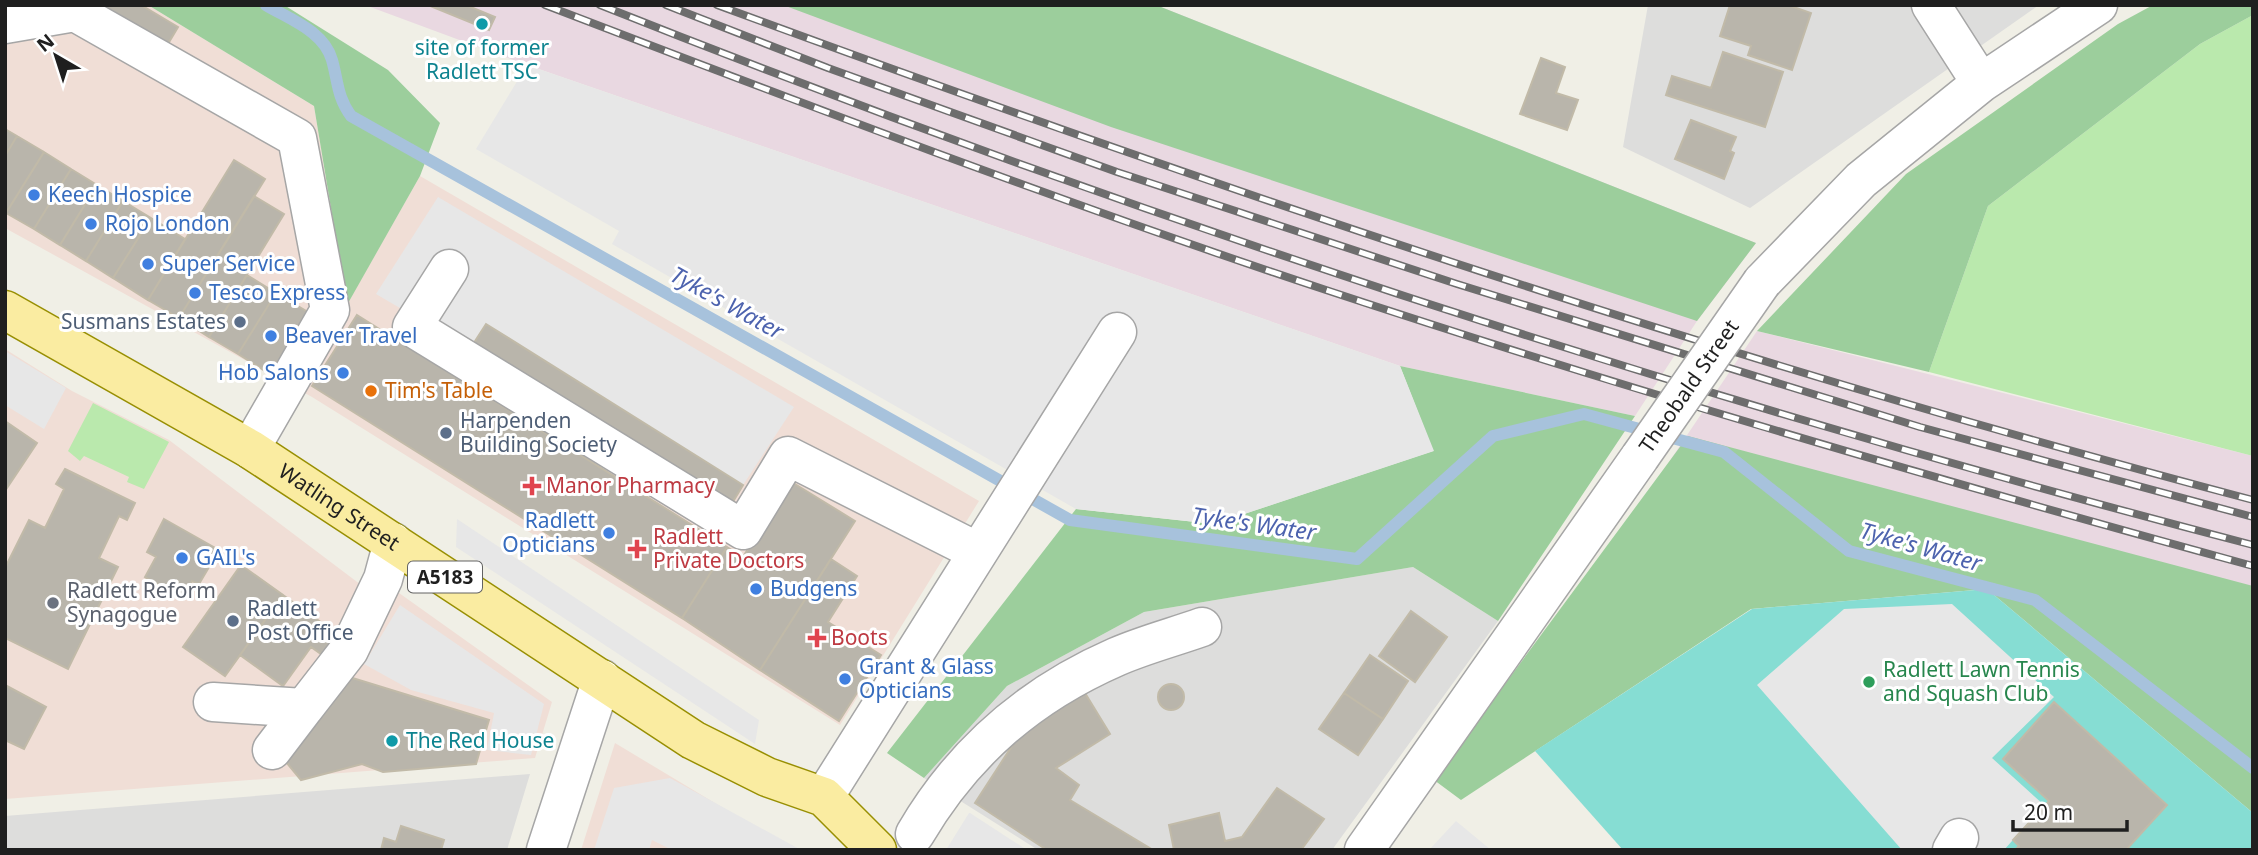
<svg xmlns="http://www.w3.org/2000/svg" width="2258" height="855" viewBox="0 0 2258 855" font-family="'Noto Sans',sans-serif">
  <rect width="100%" height="100%" fill="#f0efe6"/>
  <path fill="#dddddc" d="M 1648,5 L 2039,5 L 1750,208 L 1623,147 Z
    M 1413,567 L 1498,621 L 1332,850 L 1038,850 L 924,778 L 1007,686 L 1144,612 Z
    M 530,774 L 507,850 L 5,850 L 5,816 Z"/>
  <path fill="#f0ded6" d="M 5,5 L 148,5 L 314,106 L 347,304 L 420,176 L 979,501 L 840,725 L 312,397 L 5,228 Z
    M 5,349 L 72,391 L 169,440 L 385,603 L 392,588 L 552,702 L 535,758 L 5,799 Z
    M 615,743 L 793,850 L 581,850 Z"/>
  <path fill="#e9d8e1" d="M 365,5 L 1156,5 L 1756,243 L 1697,321 L 1635,416 L 1400,366 L 527,65 Z
    M 1757,331 L 2253,456 L 2253,648 L 1671,459 Z"/>
  <path fill="#bae9ad" d="M 2253,15 L 2253,456 L 1929,372 L 1988,206 L 2200,44 Z
    M 93,403 L 169,442 L 144,489 L 127,482 L 129,477 L 84,456 L 80,461 L 68,451 Z"/>
  <path fill="#9cce9c" d="M 148,5 L 284,5 L 388,70 L 440,123 L 420,176 L 347,305 L 314,106 Z
    M 783,5 L 1156,5 L 1756,243 L 1697,321 L 1111,127 Z
    M 2153,5 L 2253,5 L 2253,15 L 2200,44 L 1988,206 L 1929,372 L 1757,331 L 1906,174 L 2118,24 Z
    M 1400,366 L 1635,416 L 1498,621 L 1413,567 L 1144,612 L 1007,686 L 924,778 L 887,753 L 1076,509 L 1214,524 L 1433,451 Z
    M 1688,436 L 2253,586 L 2253,813 L 1987,589 L 1751,609 L 1461,800 L 1434,780 Z"/>
  <path fill="#86ddd3" d="M 1987,589 L 2253,813 L 2253,850 L 1623,850 L 1535,751 L 1752,609 Z"/>
  <path fill="#e7e7e7" d="M 527,65 L 1400,366 L 1434,451 L 1214,524 L 1076,509 L 612,244 L 619,231 L 476,149 Z
    M 438,197 L 794,407 L 743,485 L 486,324 L 470,349 L 376,294 Z
    M 5,351 L 66,388 L 44,429 L 5,405 Z
    M 457,519 L 759,720 L 755,744 L 456,547 Z
    M 1952,604 L 2054,697 L 1992,758 L 2044,805 L 2004,850 L 1902,850 L 1757,685 L 1844,609 Z
    M 400,605 L 544,704 L 531,755 L 487,750 L 494,713 L 411,690 L 364,664 Z
    M 670,778 L 801,850 L 672,850 L 652,840 L 649,850 L 594,850 L 614,788 Z
    M 969,813 L 970,813 L 1027,850 L 946,850 Z
    M 1456,821 L 1491,850 L 1429,850 Z"/>
  <g fill="none" stroke-linecap="round" stroke-linejoin="round">
    <path stroke="#a7c2dc" stroke-width="12" d="M 266,5 C 289,19 324,31 332,60 C 338,81 337,97 351,116 L 1070,520 L 1357,559 L 1493,436 L 1584,414 L 1724,452 L 1849,551 L 2035,600 L 2253,768"/>
  </g>
  <path fill="#b9b5ab" stroke="#c1baa8" stroke-width="2" d="M 76,5 L 141,5 L 178,27 L 162,54 Z
    M 428,5 L 466,5 L 495,17 L 489,30 Z
    M 1730,5 L 1788,5 L 1811,13 L 1792,70 L 1748,55 L 1751,46 L 1720,36 Z
    M 1723,52 L 1783,72 L 1765,127 L 1666,95 L 1672,76 L 1711,88 Z
    M 1541,58 L 1565,67 L 1556,93 L 1578,100 L 1567,130 L 1520,114 Z
    M 1691,120 L 1736,137 L 1730,151 L 1734,153 L 1724,179 L 1675,159 Z
    M 5,129 L 17,136 L 5,156 Z
    M 17,136 L 44,152 L 6,213 L 5,156 Z
    M 44,152 L 71,169 L 34,229 L 6,213 Z
    M 234,160 L 265,179 L 179,318 L 148,300 Z
    M 71,169 L 97,185 L 60,245 L 34,229 Z
    M 97,185 L 123,201 L 86,261 L 60,245 Z
    M 254,196 L 284,214 L 209,337 L 179,318 Z
    M 123,201 L 151,218 L 113,278 L 86,261 Z
    M 151,218 L 185,239 L 148,300 L 113,278 Z
    M 247,275 L 276,293 L 238,354 L 209,337 Z
    M 276,293 L 308,312 L 270,374 L 238,354 Z
    M 357,315 L 727,547 L 682,618 L 312,386 Z
    M 486,324 L 743,485 L 728,510 L 470,349 Z
    M 5,421 L 37,443 L 5,491 Z
    M 65,469 L 135,503 L 127,520 L 119,516 L 99,558 L 118,567 L 68,669 L 5,638 L 5,568 L 29,520 L 45,528 L 64,489 L 56,484 Z
    M 790,481 L 855,521 L 760,670 L 682,618 L 727,547 L 743,557 Z
    M 164,519 L 219,550 L 199,584 L 192,581 L 183,599 L 145,577 L 156,557 L 147,552 Z
    M 831,559 L 857,576 L 828,622 L 881,655 L 839,721 L 760,670 Z
    M 241,565 L 283,595 L 225,676 L 183,647 Z
    M 283,595 L 343,638 L 328,659 L 311,647 L 283,686 L 240,655 Z
    M 1411,611 L 1447,637 L 1415,682 L 1379,656 Z
    M 1370,655 L 1408,681 L 1383,719 L 1344,693 Z
    M 346,676 L 489,720 L 476,764 L 383,772 L 362,764 L 301,780 L 286,762 Z
    M1158 697a13 13 0 1 1 26 0a13 13 0 1 1-26 0Z
    M 5,685 L 46,707 L 24,749 L 5,740 Z
    M 1085,693 L 1110,734 L 1056,768 L 1079,785 L 1070,800 L 1153,850 L 1047,850 L 975,803 L 1021,732 Z
    M 1344,693 L 1383,719 L 1358,755 L 1319,729 Z
    M 2054,702 L 2167,805 L 2126,850 L 2015,850 L 2019,846 L 2013,840 L 2049,801 L 2003,759 Z
    M 1277,788 L 1324,819 L 1301,850 L 1174,850 L 1169,825 L 1219,813 L 1225,841 L 1242,837 Z
    M 401,826 L 444,840 L 441,850 L 381,850 L 384,838 L 396,842 Z"/>
  <g fill="none" stroke-linecap="round" stroke-linejoin="round">
    <defs>
      <path id="minor" d="M 1931,5 L 1981,83
        M 5,24 L 75,12 L 297,138 L 330,310 L 250,449
        M 449,269 L 412,327 L 743,530 L 788,456 L 978,552
        M 1762,282 L 1861,180 L 1981,83 L 2098,5
        M 213,702 L 304,708 L 349,650 L 383,579 L 393,542
        M 272,750 L 304,708
        M 824,797 L 1117,332
        M 915,834 C 963,752 1029,695 1116,657 C 1143,645 1174,637 1202,627
        M 546,850 L 602,679
        M 1364,850 L 1640,457
        M 1952,850 L 1959,838"/>
      <g id="major">
        <path id="s1" d="M 5,310 L 250,449 L 693,740 L 767,777 L 824,797 L 877,850"/>
      </g>
    </defs>
    <use href="#minor" stroke="#a6a6a6" stroke-width="41"/>
    <use href="#major" stroke="#988f03" stroke-width="41"/>
    <use href="#minor" stroke="#fff" stroke-width="38"/>
    <use href="#major" stroke="#faeca1" stroke-width="38"/>
    <defs>
      <path id="rail" d="M 545,5 C 804,104 1063,203 1326,290 C 1632,391 1942,481 2253,566
        M 600,5 C 1139,219 1692,399 2253,545
        M 666,5 L 828,68 L 1117,172 L 1457,284 L 1920,427 L 2253,517
        M 717,5 C 1222,191 1732,363 2253,500"/>
    </defs>
    <use href="#rail" stroke="#6d6d6d" stroke-width="8"/>
    <use href="#rail" stroke="#fff" stroke-width="5" stroke-dasharray="16" stroke-linecap="butt"/>
    <defs>
      <g id="minor-bridge">
        <path id="s2" d="M 1640,457 L 1762,282"/>
      </g>
    </defs>
    <use href="#minor-bridge" stroke="#a6a6a6" stroke-width="41" stroke-linecap="butt"/>
    <use href="#minor-bridge" stroke="#fff" stroke-width="38"/>
  </g>
  <g fill="#0f9aa8" stroke="#fff" stroke-width="2.5">
    <circle cx="482" cy="24" r="7"/>
    <circle cx="392" cy="741" r="7"/>
  </g>
  <g fill="#3f7fe0" stroke="#fff" stroke-width="2.5">
    <circle cx="34" cy="195" r="7"/>
    <circle cx="91" cy="224" r="7"/>
    <circle cx="148" cy="264" r="7"/>
    <circle cx="195" cy="293" r="7"/>
    <circle cx="271" cy="336" r="7"/>
    <circle cx="343" cy="373" r="7"/>
    <circle cx="609" cy="533" r="7"/>
    <circle cx="182" cy="558" r="7"/>
    <circle cx="756" cy="589" r="7"/>
    <circle cx="845" cy="679" r="7"/>
  </g>
  <g fill="#5c6f8a" stroke="#fff" stroke-width="2.5">
    <circle cx="240" cy="322" r="7"/>
    <circle cx="446" cy="433" r="7"/>
    <circle cx="233" cy="621" r="7"/>
  </g>
  <circle fill="#e8710a" stroke="#fff" stroke-width="2.5" cx="371" cy="391" r="7"/>
  <g fill="#e0444e" stroke="#fff" stroke-width="2.5">
    <path d="M528.5 475.5h7v7h7v7h-7v7h-7v-7h-7v-7h7z"/>
    <path d="M633.5 538.5h7v7h7v7h-7v7h-7v-7h-7v-7h7z"/>
    <path d="M813.5 627.5h7v7h7v7h-7v7h-7v-7h-7v-7h7z"/>
  </g>
  <circle fill="#6b7280" stroke="#fff" stroke-width="2.5" cx="53" cy="603" r="7"/>
  <circle fill="#2e9e5b" stroke="#fff" stroke-width="2.5" cx="1869" cy="682" r="7"/>
  <g text-anchor="middle" stroke-width="6" stroke-linejoin="round" paint-order="stroke">
    <rect fill="#fff" stroke="#626262" stroke-width="2" x="408" y="561.5" width="74" height="31" rx="5"/>
    <g font-size="19" font-weight="bold" fill="#1f1f1f">
      <text x="445" y="584">A5183</text>
    </g>
    <g font-size="21" fill="#0d838f" stroke="#fff">
      <text x="482" y="55">site of former<tspan x="482" dy="24">Radlett TSC</tspan></text>
      <text x="406" y="748" text-anchor="start">The Red House</text>
    </g>
    <g font-size="21" fill="#366cbe" stroke="#fff" text-anchor="start">
      <text x="48" y="202">Keech Hospice</text>
      <text x="105" y="231">Rojo London</text>
      <text x="162" y="271">Super Service</text>
      <text x="209" y="300">Tesco Express</text>
      <text x="285" y="343">Beaver Travel</text>
      <text x="329" y="380" text-anchor="end">Hob Salons</text>
      <text x="595" y="528" text-anchor="end">Radlett<tspan x="595" dy="24">Opticians</tspan></text>
      <text x="196" y="565">GAIL's</text>
      <text x="770" y="596">Budgens</text>
      <text x="859" y="674">Grant &amp; Glass<tspan x="859" dy="24">Opticians</tspan></text>
    </g>
    <g font-size="21" fill="#4e5e75" stroke="#fff" text-anchor="start">
      <text x="226" y="329" text-anchor="end">Susmans Estates</text>
      <text x="460" y="428">Harpenden<tspan x="460" dy="24">Building Society</tspan></text>
      <text x="247" y="616">Radlett<tspan x="247" dy="24">Post Office</tspan></text>
    </g>
    <g font-size="21" fill="#1f1f1f" stroke="#fff">
      <text dy="7" stroke="none"><textPath href="#s2" startOffset="86">Theobald Street</textPath></text>
      <text dy="7" stroke="none"><textPath href="#s1" startOffset="388">Watling Street</textPath></text>
    </g>
    <g font-size="21" fill="#c56008" stroke="#fff" text-anchor="start">
      <text x="385" y="398">Tim's Table</text>
    </g>
    <g font-size="21" fill="#be3a42" stroke="#fff" text-anchor="start">
      <text x="546" y="493">Manor Pharmacy</text>
      <text x="653" y="544">Radlett<tspan x="653" dy="24">Private Doctors</tspan></text>
      <text x="831" y="645">Boots</text>
    </g>
    <g font-size="21" fill="#5b616d" stroke="#fff" text-anchor="start">
      <text x="67" y="598">Radlett Reform<tspan x="67" dy="24">Synagogue</tspan></text>
    </g>
    <g font-size="21" fill="#27864d" stroke="#fff" text-anchor="start">
      <text x="1883" y="677">Radlett Lawn Tennis<tspan x="1883" dy="24">and Squash Club</tspan></text>
    </g>
    <g font-size="23" font-style="italic" fill="#4d63ae" stroke="#fff">
      <text transform="translate(727 303) rotate(29)" y="8">Tyke's Water</text>
      <text transform="translate(1254 524) rotate(8)" y="8">Tyke's Water</text>
      <text transform="translate(1921 547) rotate(16)" y="8">Tyke's Water</text>
    </g>
  </g>
  <rect width="2258" height="855" fill="none" stroke="#1f1f1f" stroke-width="14"/>
  <g transform="translate(56 56) rotate(321)" stroke="#ffffff" stroke-width="5" paint-order="stroke">
  <path d="M0-5L12 26L0 18L-12 26Z" fill="#1f1f1f"/>
  <text y="-10" font-size="19" font-weight="bold" text-anchor="middle" fill="#1f1f1f">N</text>
  </g>
  <path d="M2013 820v10h114v-10" fill="none" stroke="#1f1f1f" stroke-width="3.5"/>
  <text x="2024" y="820" font-size="21" fill="#1f1f1f" stroke="#ffffff" stroke-width="5" paint-order="stroke">20 m</text>
</svg>
